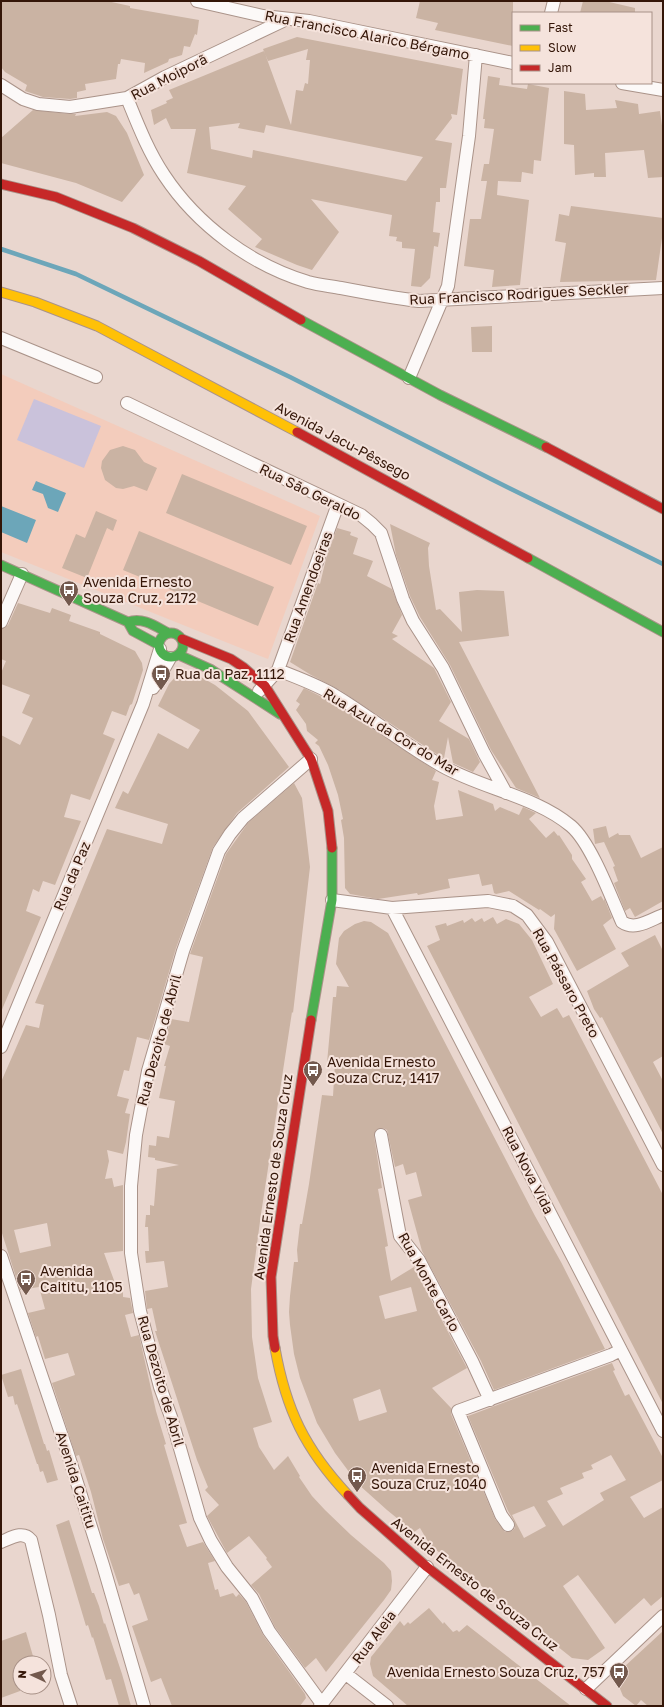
<svg xmlns="http://www.w3.org/2000/svg" width="664" height="1707" viewBox="0 0 664 1707" font-family="'Golos Text',sans-serif">
  <rect width="100%" height="100%" fill="#e9d6ce"/>
  <path fill="#f3ccbc" d="M 1,374 L 320,516 L 268,659 L 1,552 Z"/>
  <path fill="#cac2db" d="M 34,399 L 101,426 L 84,468 L 17,440 Z"/>
  <path fill="#6ca6b9" d="M 36,481 L 66,493 L 58,512 L 48,508 L 43,494 L 32,490 Z
    M 1,506 L 36,520 L 27,543 L 1,532 Z"/>
  <g fill="none" stroke-linecap="round" stroke-linejoin="round">
    <path stroke="#6ca6b9" stroke-width="4.5" d="M 1,249 L 76,274 L 290,377 L 491,479 L 663,564"/>
  </g>
  <path fill="#cab3a3" fill-rule="evenodd" d="M 1,1 L 107,1 L 130,6 L 130,8 L 199,20 L 197,35 L 195,34 L 190,47 L 184,46 L 182,55 L 169,59 L 168,62 L 144,73 L 145,63 L 121,59 L 120,64 L 118,64 L 116,79 L 85,84 L 86,90 L 77,92 L 77,98 L 70,99 L 43,97 L 25,91 L 27,85 L 5,72 L 1,67 Z
    M 420,1 L 513,1 L 513,46 L 435,30 L 438,23 L 416,18 Z
    M 583,1 L 605,1 L 635,8 L 635,13 L 580,13 Z
    M 297,37 L 463,69 L 457,115 L 451,114 L 452,118 L 435,140 L 452,143 L 446,188 L 440,188 L 440,202 L 436,202 L 433,232 L 440,233 L 438,247 L 434,246 L 430,278 L 421,287 L 411,286 L 415,249 L 402,248 L 402,242 L 396,241 L 397,237 L 389,236 L 392,215 L 311,199 L 339,232 L 312,270 L 297,265 L 255,247 L 262,239 L 228,209 L 246,186 L 187,173 L 196,129 L 171,129 L 166,118 L 154,125 L 151,110 L 167,103 L 166,101 L 173,98 L 169,90 L 264,51 L 291,125 L 296,90 L 303,91 L 305,83 L 308,84 L 310,60 L 306,60 L 308,49 L 268,61 L 263,49 ZM 240,123 L 238,128 L 264,133 L 266,125 L 423,157 L 406,181 L 253,150 L 252,158 L 211,149 L 209,127 Z
    M 488,76 L 500,78 L 499,85 L 527,89 L 528,84 L 549,88 L 541,161 L 534,160 L 533,174 L 522,172 L 521,182 L 498,181 L 497,195 L 529,200 L 520,285 L 492,287 L 494,270 L 464,266 L 470,219 L 481,219 L 487,181 L 481,181 L 484,164 L 489,164 L 494,129 L 484,128 L 485,119 L 483,119 Z
    M 564,91 L 585,94 L 586,110 L 617,108 L 615,100 L 638,104 L 639,114 L 660,111 L 663,133 L 663,177 L 648,178 L 644,150 L 605,153 L 606,177 L 594,177 L 594,173 L 575,175 L 574,145 L 564,144 Z
    M 33,110 L 69,114 L 76,114 L 75,116 L 107,112 L 116,116 L 127,133 L 144,175 L 122,202 L 76,183 L 1,163 L 1,138 Z
    M 571,206 L 663,218 L 663,231 L 656,280 L 560,282 L 566,243 L 555,241 L 558,222 L 559,214 L 569,216 Z
    M 492,326 L 492,352 L 472,352 L 471,327 Z
    M 123,446 L 135,450 L 144,462 L 157,468 L 147,491 L 134,486 L 123,489 L 116,488 L 105,480 L 101,468 L 102,461 L 110,450 Z
    M 182,474 L 307,526 L 291,565 L 166,513 Z
    M 96,511 L 117,520 L 113,531 L 107,528 L 87,578 L 62,568 L 76,534 L 85,538 Z
    M 390,524 L 430,543 L 428,548 L 429,566 L 436,610 L 440,609 L 462,632 L 459,592 L 477,590 L 504,591 L 509,636 L 459,642 L 540,798 L 516,788 L 491,750 L 450,665 L 420,617 L 410,596 L 396,555 Z
    M 337,528 L 351,532 L 350,535 L 358,538 L 353,554 L 373,561 L 367,576 L 392,589 L 402,615 L 392,633 L 398,636 L 392,639 L 434,668 L 451,702 L 439,721 L 469,739 L 480,762 L 473,772 L 453,763 L 448,737 L 444,758 L 441,757 L 340,690 L 311,675 L 290,662 L 318,583 L 320,584 L 326,559 Z
    M 139,531 L 274,587 L 258,626 L 123,570 Z
    M 18,603 L 50,613 L 52,608 L 71,615 L 69,621 L 100,632 L 100,634 L 135,651 L 142,663 L 143,670 L 132,704 L 130,705 L 126,716 L 112,711 L 103,734 L 115,739 L 90,800 L 71,794 L 64,817 L 81,821 L 55,885 L 43,881 L 39,892 L 33,889 L 26,911 L 41,917 L 1,1012 L 1,735 L 20,745 L 33,718 L 22,713 L 30,695 L 1,684 L 1,673 L 6,661 L 1,659 L 1,629 L 8,625 Z
    M 192,672 L 215,685 L 248,711 L 289,767 L 237,813 L 213,847 L 176,948 L 149,1040 L 137,1037 L 129,1071 L 124,1070 L 117,1096 L 129,1099 L 125,1113 L 130,1114 L 126,1142 L 123,1154 L 107,1150 L 109,1161 L 105,1179 L 112,1178 L 114,1187 L 123,1185 L 123,1251 L 104,1253 L 115,1283 L 123,1280 L 123,1297 L 130,1298 L 133,1313 L 125,1315 L 131,1337 L 139,1335 L 156,1411 L 166,1444 L 164,1445 L 187,1523 L 179,1525 L 187,1547 L 203,1542 L 215,1561 L 208,1563 L 215,1590 L 218,1589 L 220,1597 L 233,1593 L 236,1597 L 239,1594 L 246,1602 L 263,1635 L 305,1694 L 306,1698 L 300,1706 L 172,1706 L 161,1678 L 151,1682 L 132,1626 L 148,1620 L 139,1593 L 134,1595 L 129,1583 L 119,1586 L 103,1539 L 91,1492 L 79,1455 L 76,1456 L 52,1383 L 75,1375 L 68,1353 L 45,1359 L 38,1336 L 36,1337 L 28,1313 L 45,1309 L 39,1287 L 20,1290 L 1,1230 L 1,1082 L 26,1025 L 39,1028 L 44,1005 L 35,1003 L 107,829 L 162,844 L 168,824 L 115,808 L 123,791 L 128,794 L 134,782 L 158,733 L 188,749 L 200,730 L 158,706 L 169,684 L 177,675 L 186,680 ZM 47,1223 L 51,1246 L 20,1253 L 14,1230 Z
    M 304,688 L 332,702 L 436,771 L 432,780 L 439,782 L 434,806 L 436,820 L 463,816 L 458,790 L 493,804 L 495,811 L 500,807 L 519,815 L 523,807 L 536,813 L 529,819 L 546,838 L 554,831 L 558,836 L 559,835 L 572,855 L 572,859 L 586,879 L 581,882 L 592,901 L 601,896 L 604,901 L 604,898 L 612,918 L 603,925 L 616,949 L 577,971 L 554,929 L 555,914 L 551,917 L 540,909 L 539,910 L 509,891 L 496,894 L 494,893 L 492,884 L 482,886 L 479,874 L 448,879 L 450,888 L 418,895 L 417,893 L 378,899 L 350,894 L 345,888 L 344,838 L 341,820 L 343,819 L 338,795 L 328,765 L 319,746 L 315,743 L 318,740 L 307,731 L 306,724 L 296,710 L 300,704 L 296,701 Z
    M 294,783 L 302,798 L 310,867 L 293,1013 L 292,1012 L 261,1214 L 251,1289 L 252,1337 L 258,1378 L 272,1422 L 253,1428 L 259,1447 L 274,1470 L 288,1456 L 300,1476 L 299,1477 L 312,1496 L 325,1510 L 351,1535 L 384,1563 L 391,1571 L 392,1581 L 391,1590 L 384,1600 L 326,1672 L 316,1658 L 305,1668 L 275,1627 L 259,1594 L 251,1585 L 272,1567 L 266,1559 L 267,1558 L 249,1536 L 227,1553 L 207,1516 L 219,1505 L 205,1490 L 208,1487 L 197,1460 L 155,1331 L 157,1331 L 152,1308 L 147,1309 L 145,1291 L 168,1287 L 164,1261 L 146,1263 L 145,1251 L 149,1251 L 148,1227 L 145,1227 L 146,1215 L 150,1215 L 150,1205 L 154,1206 L 157,1169 L 179,1165 L 155,1160 L 155,1158 L 148,1157 L 149,1145 L 156,1146 L 157,1136 L 169,1138 L 175,1101 L 159,1098 L 166,1066 L 164,1066 L 170,1046 L 164,1044 L 171,1019 L 189,1022 L 203,957 L 190,954 L 226,854 L 248,823 Z
    M 606,826 L 609,838 L 618,833 L 619,835 L 630,835 L 641,858 L 663,847 L 663,901 L 635,917 L 630,908 L 625,911 L 614,883 L 618,881 L 613,867 L 615,866 L 604,842 L 595,844 L 593,829 Z
    M 493,917 L 497,924 L 506,919 L 519,924 L 532,940 L 553,984 L 529,997 L 541,1017 L 557,1008 L 563,1018 L 569,1015 L 663,1195 L 663,1404 L 427,946 L 440,940 L 435,926 L 446,923 L 447,926 L 463,920 L 464,923 L 472,918 L 475,922 L 482,918 L 484,922 Z
    M 364,921 L 371,922 L 388,933 L 535,1216 L 561,1262 L 605,1349 L 494,1390 L 481,1361 L 422,1251 L 408,1200 L 422,1196 L 416,1172 L 406,1175 L 403,1164 L 395,1167 L 387,1130 L 383,1128 L 376,1130 L 374,1136 L 382,1188 L 378,1189 L 388,1246 L 385,1247 L 391,1281 L 414,1267 L 467,1368 L 432,1388 L 451,1408 L 451,1414 L 495,1519 L 505,1532 L 512,1531 L 515,1528 L 514,1521 L 508,1511 L 468,1416 L 500,1404 L 612,1363 L 615,1370 L 613,1371 L 625,1396 L 629,1394 L 663,1458 L 663,1480 L 630,1497 L 644,1518 L 663,1507 L 663,1596 L 651,1606 L 644,1598 L 615,1624 L 578,1575 L 563,1586 L 605,1648 L 588,1660 L 572,1658 L 430,1545 L 420,1528 L 414,1532 L 387,1510 L 358,1484 L 335,1453 L 317,1423 L 300,1378 L 294,1354 L 290,1325 L 289,1312 L 290,1296 L 294,1262 L 298,1262 L 297,1250 L 300,1224 L 302,1224 L 309,1184 L 322,1095 L 333,1096 L 335,1063 L 327,1063 L 333,997 L 336,997 L 337,986 L 349,987 L 336,964 L 339,938 L 344,931 L 355,924 ZM 411,1287 L 417,1311 L 385,1319 L 379,1296 ZM 380,1389 L 387,1412 L 359,1421 L 353,1399 ZM 611,1455 L 626,1480 L 600,1493 L 604,1500 L 563,1526 L 547,1501 L 563,1494 L 560,1488 L 584,1478 L 582,1473 L 593,1469 L 591,1465 ZM 534,1506 L 546,1526 L 524,1538 L 512,1515 Z
    M 655,935 L 663,951 L 663,1056 L 653,1062 L 663,1081 L 663,1134 L 602,1017 L 600,1018 L 594,1009 L 587,991 L 629,966 L 621,953 Z
    M 21,1369 L 44,1444 L 45,1444 L 47,1451 L 49,1450 L 58,1480 L 47,1483 L 43,1471 L 40,1472 L 38,1464 L 37,1464 L 17,1404 L 15,1405 L 13,1396 L 8,1397 L 1,1375 Z
    M 69,1520 L 92,1593 L 94,1593 L 99,1606 L 104,1624 L 105,1623 L 122,1674 L 131,1706 L 119,1706 L 111,1679 L 106,1680 L 93,1637 L 92,1638 L 88,1625 L 86,1626 L 56,1525 Z
    M 429,1608 L 443,1624 L 444,1622 L 453,1632 L 457,1630 L 459,1632 L 467,1625 L 571,1706 L 408,1706 L 373,1676 L 370,1664 L 371,1657 L 400,1621 L 404,1626 L 408,1622 L 410,1624 Z
    M 663,1631 L 663,1706 L 648,1706 L 641,1700 L 636,1706 L 623,1696 L 618,1684 L 624,1667 Z
    M 26,1632 L 35,1663 L 20,1663 L 20,1691 L 1,1698 L 1,1641 Z"/>
  <g fill="none" stroke-linecap="round" stroke-linejoin="round">
    <defs>
      <path id="street" d="M 197,1 L 263,16 L 309,21 L 513,63
        M 551,13 L 554,1
        M 622,83 L 663,90
        M 1,85 L 23,99 L 38,104 L 70,107 L 127,98 L 165,77 L 287,19
        M 127,98 C 138,125 148,151 164,175 C 197,225 251,265 308,282 C 319,285 330,286 341,288 C 367,293 393,298 419,301 L 663,288
        M 1,338 L 96,377
        M 409,378 L 448,286 L 469,136 L 476,55
        M 127,403 L 249,462 L 338,504 L 361,515 L 372,524 L 381,533 L 403,599 L 413,621 L 443,668 L 484,753 L 506,793
        M 1,622 L 22,574
        M 278,670 L 338,504
        M 153,688 L 170,658
        M 259,691 L 278,670 C 298,678 318,685 336,696 C 372,718 405,745 442,766 C 483,789 535,796 571,826 C 591,843 611,897 622,922 C 635,931 650,920 663,915
        M 311,759 L 243,818 L 230,834 L 219,851 L 183,951 L 148,1071 L 136,1135 L 131,1186 L 131,1253 L 140,1311 L 160,1387 L 171,1417 L 200,1518 L 211,1541 L 227,1567 L 252,1598 L 269,1631 L 322,1704
        M 332,900 L 392,908 L 488,901 L 513,906 L 527,915 L 547,942 L 663,1165
        M 392,908 L 663,1431
        M 1,1047 L 143,704 L 160,649
        M 381,1135 L 400,1236 L 419,1260 L 472,1361 L 490,1400
        M 1,1256 L 67,1451 L 103,1565 L 144,1706
        M 508,1525 L 501,1515 L 458,1411 L 611,1355 L 621,1350
        M 1,1542 C 11,1538 23,1530 31,1540 L 49,1615 L 61,1675 L 71,1706
        M 346,1674 L 387,1706
        M 586,1689 L 663,1616
        M 320,1706 L 427,1567"/>
      <path id="fast" d="M 301,320 L 440,395 L 546,447
        M 528,558 L 663,632
        M 1,565 L 128,622 L 133,631 L 159,645
        M 128,622 C 143,617 155,626 168,633
        M159 645a12 12 0 1 1 24 0a12 12 0 1 1-24 0Z
        M 179,655 L 210,669 L 280,714
        M 311,1020 L 332,900 L 332,848"/>
      <path id="slow" d="M 1,292 L 35,302 L 97,326 L 297,432
        M 275,1348 C 286,1410 305,1449 348,1495"/>
      <path id="jam" d="M 1,184 L 56,197 L 133,228 L 199,261 L 301,320
        M 297,432 L 528,558
        M 546,447 L 663,509
        M 182,639 L 231,659 L 243,667 L 265,686 L 311,759 L 328,811 L 332,848
        M 275,1348 L 273,1336 L 271,1277 L 311,1020
        M 348,1495 L 360,1508 L 427,1567 L 607,1706"/>
    </defs>
    <use href="#street" stroke="#aa9389" stroke-width="14"/>
    <use href="#fast" stroke="#aa9389" stroke-width="11"/>
    <use href="#slow" stroke="#aa9389" stroke-width="11"/>
    <use href="#jam" stroke="#aa9389" stroke-width="11"/>
    <use href="#street" stroke="#fcf9f8" stroke-width="12"/>
    <use href="#fast" stroke="#4caf50" stroke-width="9"/>
    <use href="#slow" stroke="#ffc107" stroke-width="9"/>
    <use href="#jam" stroke="#c62828" stroke-width="9"/>
  </g>
  <defs>
    <symbol id="bus-pin" viewBox="-11 -11 22 30"><path d="M0 17L-7.5 6A9.5 9.5 0 1 1 7.5 6Z" fill="#73594d" stroke="#f5e3dc"/><path d="M-5-6H5V4H4V6H2V4H-2V6H-4V4H-5ZM-3.5-4V0h7V-4ZM-3.5 1.2v1.5H-2V1.2ZM2 1.2v1.5H3.5V1.2Z" fill="#fff"/></symbol>
  </defs>
  <g fill-rule="evenodd">
    <use href="#bus-pin" x="58" y="579" width="22" height="30"/>
    <use href="#bus-pin" x="150" y="663" width="22" height="30"/>
    <use href="#bus-pin" x="302" y="1059" width="22" height="30"/>
    <use href="#bus-pin" x="15" y="1268" width="22" height="30"/>
    <use href="#bus-pin" x="346" y="1465" width="22" height="30"/>
    <use href="#bus-pin" x="608" y="1661" width="22" height="30"/>
  </g>
  <g text-anchor="middle" stroke-width="4" stroke-linejoin="round" paint-order="stroke">
    <g font-size="14" fill="#341608" stroke="#f5e3dc">
      <text transform="translate(367 35) rotate(11)" y="5">Rua Francisco Alarico Bérgamo</text>
      <text transform="translate(169 77) rotate(-27)" y="5">Rua Moiporã</text>
      <text transform="translate(519 294) rotate(-3)" y="5">Rua Francisco Rodrigues Seckler</text>
      <text transform="translate(343 441) rotate(28)" y="5">Avenida Jacu-Pêssego</text>
      <text transform="translate(310 492) rotate(26)" y="5">Rua São Geraldo</text>
      <text transform="translate(308 587) rotate(-70)" y="5">Rua Amendoeiras</text>
      <text transform="translate(391 732) rotate(31)" y="5">Rua Azul da Cor do Mar</text>
      <text transform="translate(72 876) rotate(-67)" y="5">Rua da Paz</text>
      <text transform="translate(566 983) rotate(61)" y="5">Rua Pássaro Preto</text>
      <text transform="translate(159 1040) rotate(-75)" y="5">Rua Dezoito de Abril</text>
      <text transform="translate(528 1170) rotate(63)" y="5">Rua Nova Vida</text>
      <text transform="translate(273 1177) rotate(-82)" y="5">Avenida Ernesto de Souza Cruz</text>
      <text transform="translate(429 1282) rotate(61)" y="5">Rua Monte Carlo</text>
      <text transform="translate(161 1381) rotate(74)" y="5">Rua Dezoito de Abril</text>
      <text transform="translate(76 1480) rotate(72)" y="5">Avenida Caititu</text>
      <text transform="translate(475 1584) rotate(38)" y="5">Avenida Ernesto de Souza Cruz</text>
      <text transform="translate(374 1637) rotate(-53)" y="5">Rua Aleia</text>
    </g>
    <g font-size="14" fill="#341608" stroke="#f5e3dc" text-anchor="start">
      <text x="83" y="587">Avenida Ernesto<tspan x="83" dy="16">Souza Cruz, 2172</tspan></text>
      <text x="175" y="679">Rua da Paz, 1112</text>
      <text x="327" y="1067">Avenida Ernesto<tspan x="327" dy="16">Souza Cruz, 1417</tspan></text>
      <text x="40" y="1276">Avenida<tspan x="40" dy="16">Caititu, 1105</tspan></text>
      <text x="371" y="1473">Avenida Ernesto<tspan x="371" dy="16">Souza Cruz, 1040</tspan></text>
      <text x="605" y="1677" text-anchor="end">Avenida Ernesto Souza Cruz, 757</text>
    </g>
  </g>
  <rect width="664" height="1707" fill="none" stroke="#341608" stroke-width="4"/>
  <rect x="512" y="12" width="140" height="72" fill="#f5e3dc" stroke="#a89187"/>
  <rect x="520" y="25" width="20" height="6" fill="#4caf50" stroke="#a89187"/>
  <text x="548" y="32" font-size="12" fill="#341608">Fast</text>
  <rect x="520" y="45" width="20" height="6" fill="#ffc107" stroke="#a89187"/>
  <text x="548" y="52" font-size="12" fill="#341608">Slow</text>
  <rect x="520" y="65" width="20" height="6" fill="#c62828" stroke="#a89187"/>
  <text x="548" y="72" font-size="12" fill="#341608">Jam</text>
  <g transform="translate(32 1675) rotate(274)"><circle r="19" fill="#f5e3dc" stroke="#a89187"/>
  <path d="M0-3L7 15L0 10L-7 15Z" fill="#73594d"/>
  <text y="-6" font-size="11" font-weight="bold" text-anchor="middle" fill="#341608">N</text>
  </g>
</svg>
